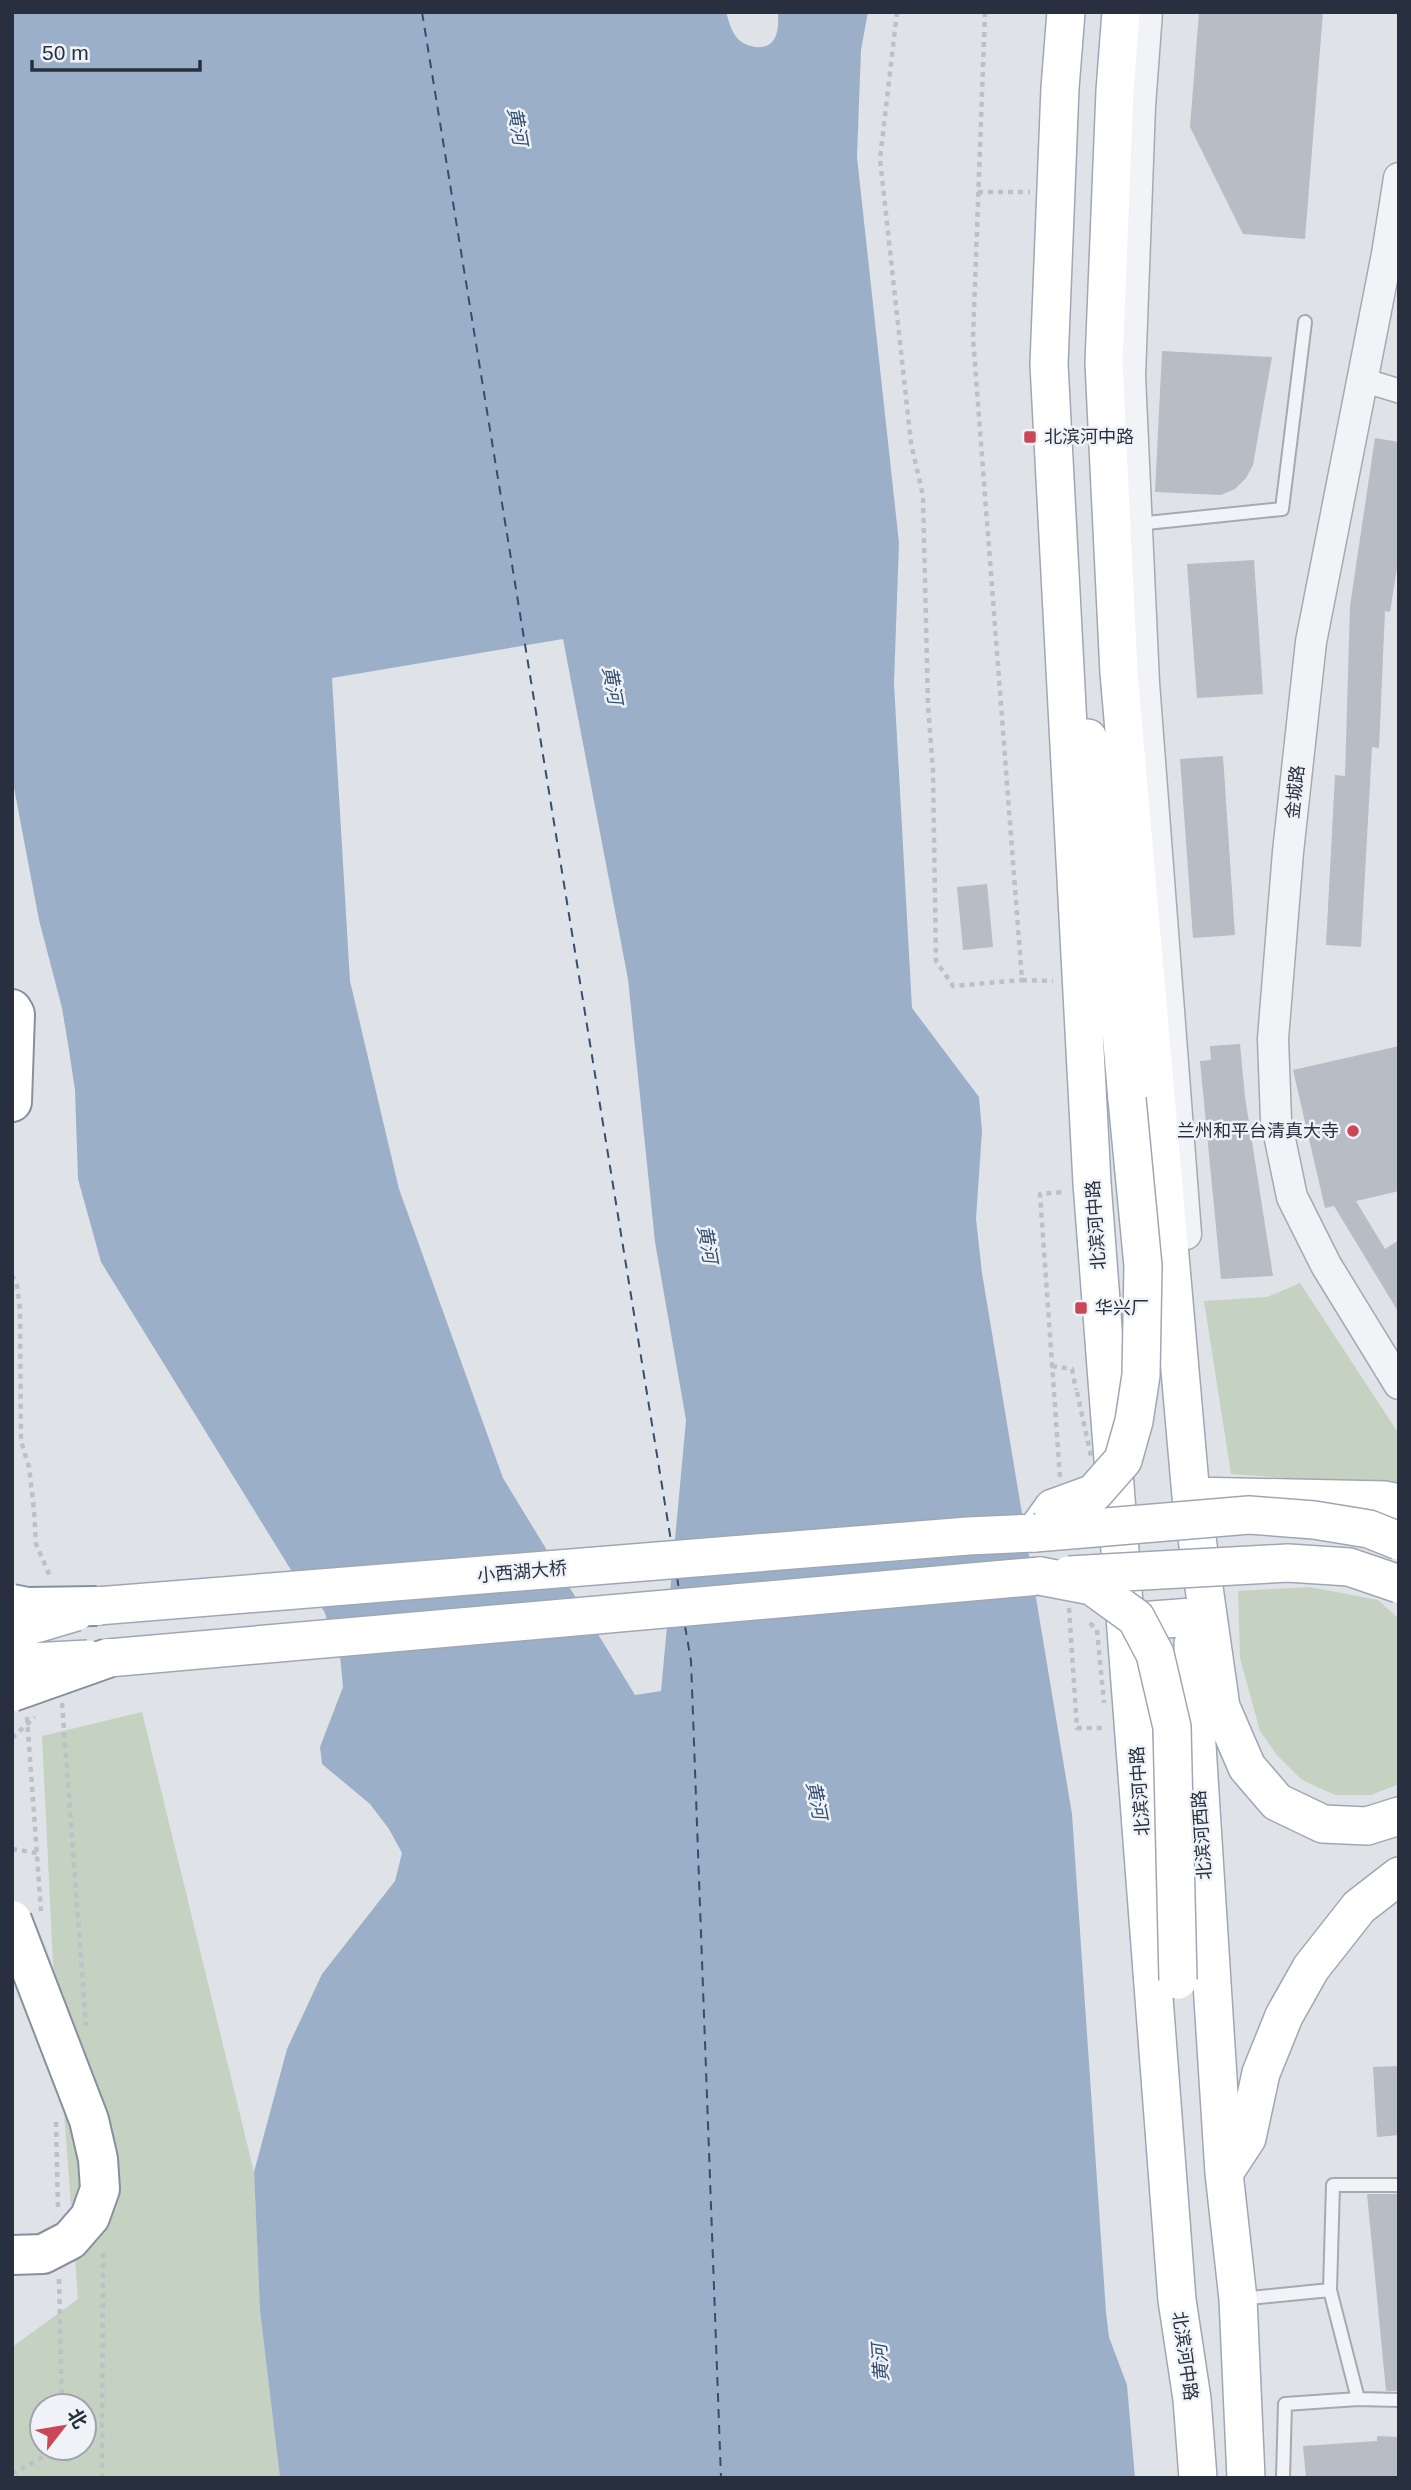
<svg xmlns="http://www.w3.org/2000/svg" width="1411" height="2490" viewBox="0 0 1411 2490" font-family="Helvetica,'Noto Sans SC',sans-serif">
  <rect width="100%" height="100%" fill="#dfe3e8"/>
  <path fill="#c5d2c1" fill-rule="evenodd" d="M 1300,1283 L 1399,1434 L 1399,1486 L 1231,1474 L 1204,1301 L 1267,1297 Z
    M 1310,1587 L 1378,1600 L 1399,1619 L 1399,1784 L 1371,1795 L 1335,1795 L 1302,1780 L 1276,1754 L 1260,1731 L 1240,1658 L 1238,1591 Z
    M 142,1712 L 254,2172 L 260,2311 L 280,2478 L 12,2478 L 12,2347 L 78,2299 L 53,1964 L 42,1736 ZM 42,2406 L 84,2406 L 84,2448 L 42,2448 Z"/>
  <path fill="#9bb0c8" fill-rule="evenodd" d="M 12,12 L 726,12 C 729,22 731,31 738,39 C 748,49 771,52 776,35 C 779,28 778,20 778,12 L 868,12 L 861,50 L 857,157 L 899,543 L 894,683 L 912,1008 L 979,1097 L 982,1131 L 976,1219 L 982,1273 L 1072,1814 L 1106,2312 L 1109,2337 L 1127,2385 L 1135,2478 L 280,2478 L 260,2311 L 254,2172 L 287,2049 L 322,1974 L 395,1881 L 402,1853 L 389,1829 L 370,1804 L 322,1764 L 320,1747 L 343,1687 L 340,1655 L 324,1611 L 291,1570 L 101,1262 L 78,1179 L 75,1090 L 69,1050 L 62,1008 L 39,920 L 12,777 ZM 563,639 L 628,979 L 655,1242 L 686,1420 L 661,1691 L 635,1695 L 503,1478 L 399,1189 L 350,981 L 332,678 Z"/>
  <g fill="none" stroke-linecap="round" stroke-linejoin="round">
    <path stroke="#344e72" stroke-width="2" stroke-dasharray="9 7" stroke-linecap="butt" d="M 422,12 L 671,1541
      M 677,1577 L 679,1589
      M 685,1626 L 691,1661 L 721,2478"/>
  </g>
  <path fill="#b7bcc5" d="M 1199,12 L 1323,12 L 1305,239 L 1243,234 L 1190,127 Z
    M 1162,351 L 1272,357 L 1253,465 L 1246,478 L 1235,489 L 1221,495 L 1155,492 Z
    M 1375,438 L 1399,442 L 1399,555 L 1390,612 L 1385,611 L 1379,748 L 1372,747 L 1361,947 L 1326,945 L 1335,775 L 1345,776 L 1350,606 Z
    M 1254,560 L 1263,694 L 1197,698 L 1187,564 Z
    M 1223,756 L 1235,935 L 1193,938 L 1180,759 Z
    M 987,884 L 993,947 L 963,950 L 957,887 Z
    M 1240,1044 L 1245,1097 L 1273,1276 L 1221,1279 L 1200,1061 L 1211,1060 L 1210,1046 Z
    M 1399,1046 L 1399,1191 L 1356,1201 L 1385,1249 L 1399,1240 L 1399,1313 L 1334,1206 L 1325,1208 L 1293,1070 Z
    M 1399,2066 L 1399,2135 L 1377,2137 L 1373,2067 Z
    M 1367,2194 L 1399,2194 L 1399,2391 L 1386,2391 Z
    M 1377,2436 L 1399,2437 L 1399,2478 L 1306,2478 L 1303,2446 L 1377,2441 Z"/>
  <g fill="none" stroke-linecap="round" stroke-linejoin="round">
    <defs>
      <path id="service" d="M 1137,524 L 1282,509 L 1305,322
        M 1240,2299 L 1330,2290
        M 1358,2399 L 1330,2290 L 1333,2185 L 1399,2185
        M 1283,2478 L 1285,2404 L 1358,2399 L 1399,2400"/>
      <path id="minor" d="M 1363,380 L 1399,391"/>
      <path id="tertiary" d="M 1147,12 L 1140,106 L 1130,376 L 1144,683 L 1186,1234
        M 1399,178 L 1387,254 L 1311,642 L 1288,852 L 1273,1039 L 1276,1120 L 1292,1197 L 1326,1265 L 1399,1384"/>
      <path id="primary" d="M 1066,12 L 1060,88 L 1049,364 L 1092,1183 L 1177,2300 L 1192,2399 L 1198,2478
        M 1121,12 L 1115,91 L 1104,363 L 1119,673 L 1191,1496 L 1221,1707 L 1247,1767 L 1277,1802 L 1323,1824 L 1367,1826 L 1399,1816
        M 1088,738 L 1102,813 L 1127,1099
        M 1191,1496 L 1385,1500 L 1399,1503
        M 97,1606 L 968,1536 L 1035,1533 L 1053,1508
        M 1127,1622 L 1192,1617
        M 1193,1644 L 1194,1698 L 1224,2173 L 1238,2299 L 1246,2478
        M 108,1658 L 1040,1576
        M 1224,2173 L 1247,2138 L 1261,2073 L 1284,2016 L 1311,1968 L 1359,1907 L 1399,1876"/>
      <path id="trunk" d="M 12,1009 L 15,1014 L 12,1102"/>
    </defs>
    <use href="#service" stroke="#a4aab2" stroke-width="16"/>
    <use href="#minor" stroke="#a4aab2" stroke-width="26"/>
    <use href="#tertiary" stroke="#a4aab2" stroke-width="33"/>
    <use href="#primary" stroke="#9fa7b4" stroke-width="40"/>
    <use href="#trunk" stroke="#87909e" stroke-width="42"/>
    <path stroke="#bdc0c7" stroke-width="4.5" stroke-dasharray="5 5" stroke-linecap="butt" d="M 897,12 L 880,159 L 911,443 L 923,496 L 928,705 L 933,771 L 936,961 L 953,986 L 1022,980
      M 985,12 L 973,338 L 1022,980 L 1053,981
      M 978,192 L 1030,192
      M 12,1275 L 17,1286 L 20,1309 L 21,1441 L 29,1467 L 34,1510 L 36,1544 L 50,1576
      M 1052,1366 L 1072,1369 L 1076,1390
      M 1060,1477 L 1040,1194 L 1065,1192
      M 1069,1608 L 1077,1728 L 1106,1728
      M 62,1703 L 86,2026
      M 27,1717 L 41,1911
      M 12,1849 L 37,1853
      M 56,2122 L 58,2208
      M 59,2279 L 62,2406
      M 12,2474 L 41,2458 L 47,2448
      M 102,2478 L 103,2248"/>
    <use href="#service" stroke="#f2f3f7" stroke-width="12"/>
    <use href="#minor" stroke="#f2f3f7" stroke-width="23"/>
    <use href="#tertiary" stroke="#f2f3f7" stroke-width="30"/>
    <use href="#primary" stroke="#fff" stroke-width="37"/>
    <use href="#trunk" stroke="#fff" stroke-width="38"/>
    <defs>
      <path id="primary-bridge" d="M 1053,1508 L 1094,1493 L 1123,1460 L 1134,1421 L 1141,1375 L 1143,1266 L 1127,1099
        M 1035,1533 L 1249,1515 L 1314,1520 L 1369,1529 L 1399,1541
        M 1069,1575 L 1288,1563 L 1349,1567 L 1399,1584
        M 1040,1576 L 1092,1586 L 1136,1618 L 1155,1654 L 1172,1727 L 1178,1980
        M 12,1631 L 76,1612
        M 12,1663 L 88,1659"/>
      <path id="trunk-bridge" d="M 12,1604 L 27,1607 L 97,1606
        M 12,1692 L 108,1658
        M 12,1920 L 89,2120 L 98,2159 L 100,2189 L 90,2217 L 70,2240 L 43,2254 L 12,2255"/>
    </defs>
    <use href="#primary-bridge" stroke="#9fa7b4" stroke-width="40" stroke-linecap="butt"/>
    <use href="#trunk-bridge" stroke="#87909e" stroke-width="42" stroke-linecap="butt"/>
    <path stroke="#bdc0c7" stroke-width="4.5" stroke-dasharray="5 5" stroke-linecap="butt" d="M 1077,1392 L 1091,1456
      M 1090,1623 L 1097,1630 L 1104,1703
      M 12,1738 L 35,1717"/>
    <use href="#primary-bridge" stroke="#fff" stroke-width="37"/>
    <use href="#trunk-bridge" stroke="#fff" stroke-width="38"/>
  </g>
  <g fill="#cb4758" stroke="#eff2f6" stroke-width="2.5">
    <rect x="1023" y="430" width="14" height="14" rx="3.5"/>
    <circle cx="1353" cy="1131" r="7"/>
    <rect x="1074" y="1301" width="14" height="14" rx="3.5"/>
  </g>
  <g text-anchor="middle" stroke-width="5" stroke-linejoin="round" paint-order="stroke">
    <g font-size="18" fill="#28303f" stroke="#eff2f6" text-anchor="start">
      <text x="1044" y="443">北滨河中路</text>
      <text x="1339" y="1137" text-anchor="end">兰州和平台清真大寺</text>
      <text x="1095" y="1314">华兴厂</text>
    </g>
    <g font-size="18" fill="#28303f" stroke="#eff2f6">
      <text transform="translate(1295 792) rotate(-84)" y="6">金城路</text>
      <text transform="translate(1096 1225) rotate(-94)" y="6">北滨河中路</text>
      <text transform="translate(522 1572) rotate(-5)" y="6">小西湖大桥</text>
      <text transform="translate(1140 1791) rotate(-94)" y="6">北滨河中路</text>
      <text transform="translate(1202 1835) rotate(-94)" y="6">北滨河西路</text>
      <text transform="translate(1185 2356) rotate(82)" y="6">北滨河中路</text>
    </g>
    <g font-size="19" font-style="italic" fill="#344e72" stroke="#eff2f6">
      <text transform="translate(518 126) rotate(80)" y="7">黄河</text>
      <text transform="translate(613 685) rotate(80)" y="7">黄河</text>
      <text transform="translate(708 1244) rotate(80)" y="7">黄河</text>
      <text transform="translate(817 1800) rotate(79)" y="7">黄河</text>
      <text transform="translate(880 2363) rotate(-94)" y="7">黄河</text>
    </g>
  </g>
  <rect width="1411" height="2490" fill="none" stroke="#28303f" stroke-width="28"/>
  <g transform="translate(63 2427) rotate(59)"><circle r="33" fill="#eff2f6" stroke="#9fa4ad" stroke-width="2"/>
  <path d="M0-5L12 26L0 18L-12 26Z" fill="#cb4758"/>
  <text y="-10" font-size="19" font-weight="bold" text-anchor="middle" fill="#28303f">北</text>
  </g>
  <path d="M32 60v10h168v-10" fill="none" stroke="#28303f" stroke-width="3.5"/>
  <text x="42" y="60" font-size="21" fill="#28303f" stroke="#eff2f6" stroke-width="5" paint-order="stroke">50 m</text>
</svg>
